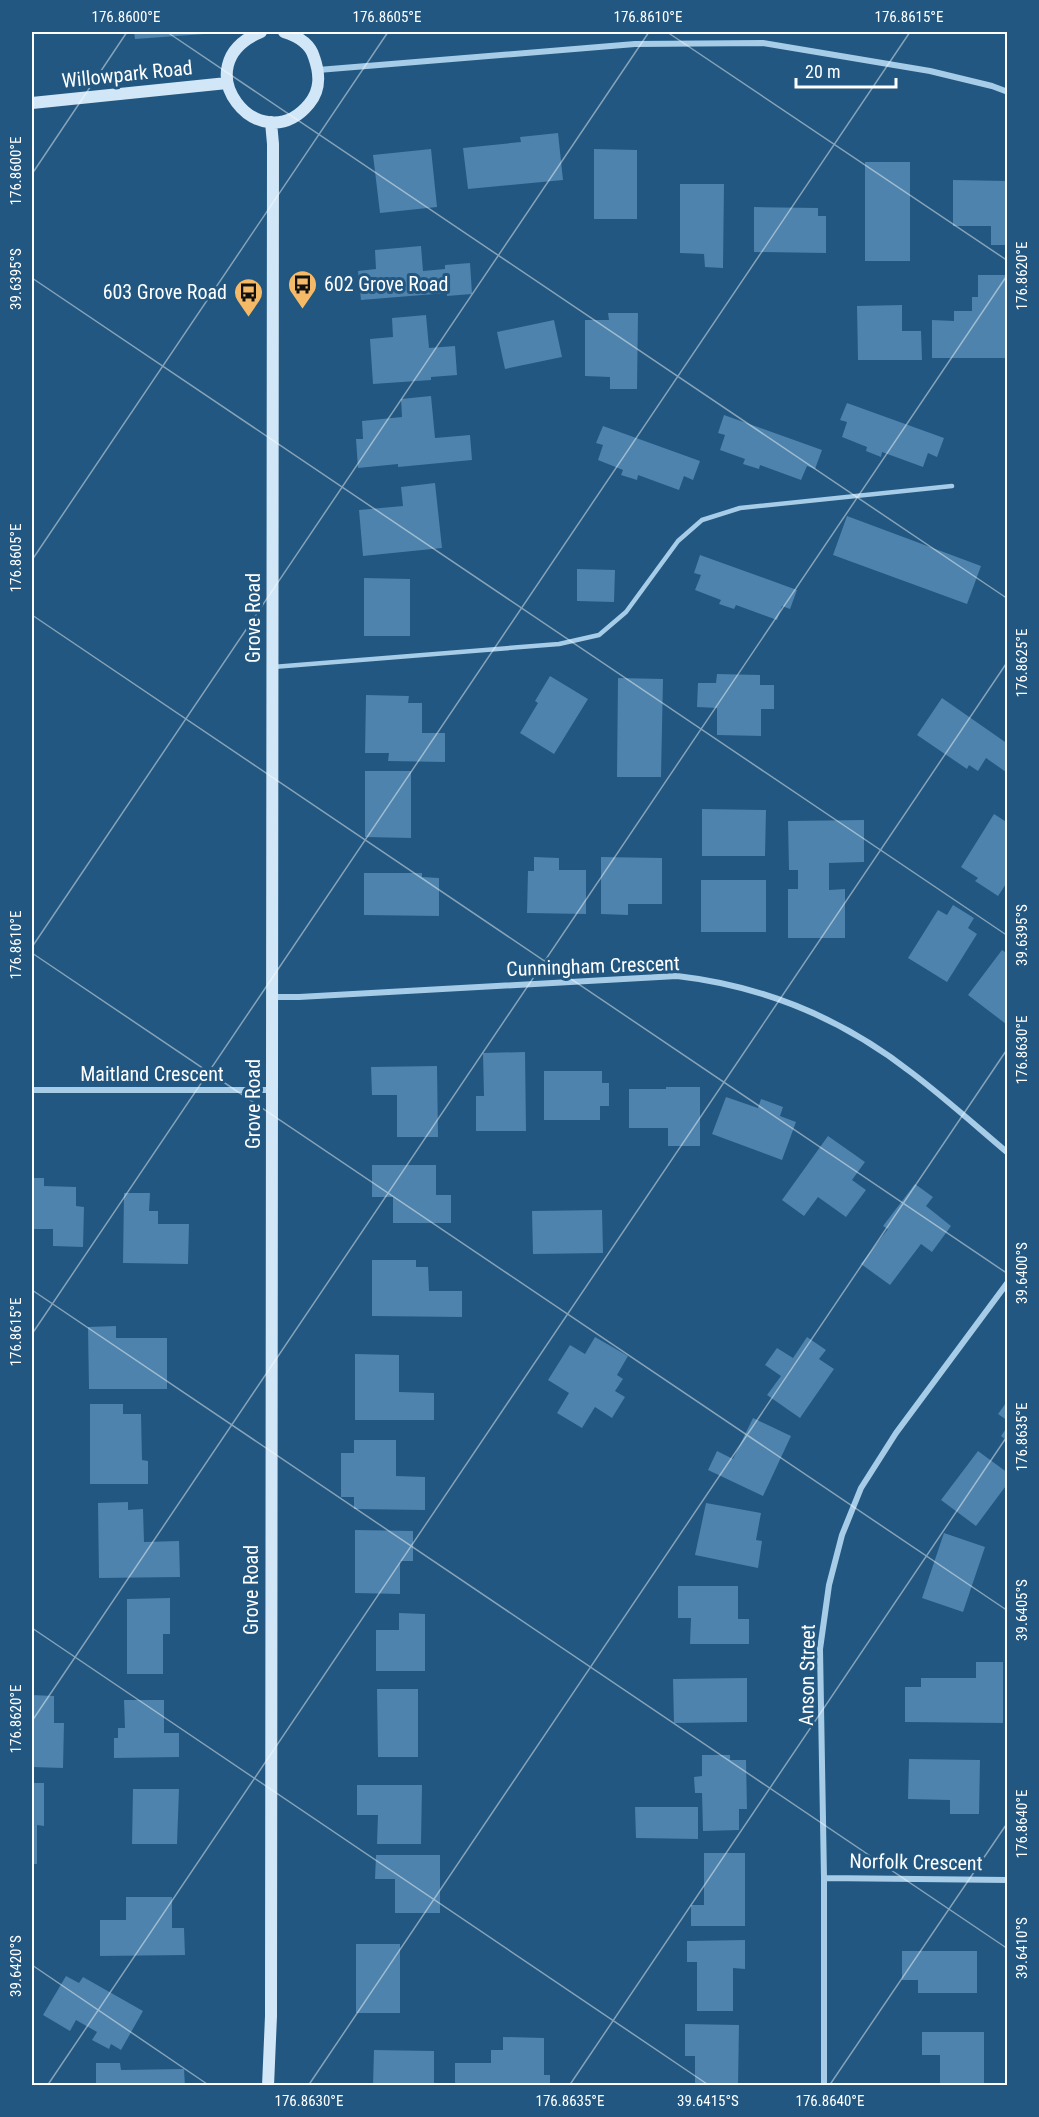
<svg xmlns="http://www.w3.org/2000/svg" width="1039" height="2117" viewBox="0 0 1039 2117" font-family="'Roboto Condensed',sans-serif">
  <rect width="100%" height="100%" fill="#215780"/>
  <path fill="#4d83ac" d="M 134,32 L 208,32 L 205,34 L 135,39 Z
    M 558,133 L 563,180 L 468,189 L 463,148 L 521,142 L 520,137 Z
    M 431,149 L 437,207 L 380,213 L 373,155 Z
    M 594,149 L 637,150 L 637,219 L 594,219 Z
    M 865,162 L 910,162 L 910,261 L 865,261 Z
    M 953,180 L 1008,181 L 1008,245 L 991,245 L 991,226 L 953,226 Z
    M 680,184 L 724,184 L 723,268 L 705,267 L 704,254 L 680,253 Z
    M 754,207 L 818,208 L 818,216 L 826,216 L 826,253 L 754,252 Z
    M 421,246 L 423,271 L 445,269 L 445,265 L 470,263 L 472,294 L 447,296 L 447,293 L 361,300 L 358,271 L 376,269 L 375,250 Z
    M 978,275 L 1008,275 L 1008,358 L 932,358 L 932,320 L 954,321 L 954,311 L 972,311 L 972,297 L 978,297 Z
    M 902,305 L 902,331 L 921,331 L 922,360 L 858,360 L 857,306 Z
    M 608,313 L 638,313 L 637,389 L 610,389 L 610,377 L 585,376 L 585,320 L 609,320 Z
    M 426,315 L 429,348 L 455,346 L 457,375 L 431,377 L 431,380 L 373,384 L 370,339 L 393,337 L 392,318 Z
    M 554,320 L 562,357 L 505,369 L 497,332 Z
    M 431,396 L 435,438 L 470,435 L 472,460 L 398,467 L 398,464 L 358,468 L 356,439 L 363,439 L 362,421 L 402,417 L 401,399 Z
    M 847,403 L 944,438 L 937,457 L 928,453 L 923,467 L 882,452 L 881,457 L 866,451 L 867,447 L 842,437 L 847,422 L 840,420 Z
    M 724,415 L 822,450 L 815,469 L 807,466 L 801,480 L 760,465 L 759,469 L 743,464 L 745,459 L 720,450 L 725,435 L 718,433 Z
    M 603,426 L 700,461 L 693,480 L 684,476 L 679,490 L 638,475 L 637,480 L 621,475 L 623,470 L 598,460 L 603,445 L 596,443 Z
    M 435,483 L 442,548 L 363,556 L 359,510 L 403,506 L 401,487 Z
    M 847,516 L 981,566 L 967,604 L 833,555 Z
    M 700,555 L 797,590 L 790,609 L 782,606 L 777,620 L 736,605 L 734,609 L 719,604 L 721,600 L 695,590 L 701,575 L 694,573 Z
    M 577,569 L 615,570 L 614,602 L 577,601 Z
    M 364,578 L 410,579 L 410,636 L 364,636 Z
    M 717,674 L 760,675 L 760,685 L 774,685 L 774,709 L 761,709 L 761,736 L 717,735 L 717,708 L 697,707 L 698,683 L 716,683 Z
    M 550,676 L 588,699 L 554,754 L 520,733 L 538,703 L 535,701 Z
    M 618,678 L 663,679 L 661,777 L 617,777 Z
    M 366,695 L 409,696 L 408,703 L 422,703 L 422,733 L 445,733 L 445,762 L 388,761 L 389,753 L 365,753 Z
    M 942,698 L 1008,744 L 1008,769 L 1006,772 L 986,758 L 978,771 L 969,765 L 967,769 L 917,735 Z
    M 365,771 L 411,771 L 411,838 L 365,837 Z
    M 702,809 L 766,810 L 765,856 L 702,856 Z
    M 994,814 L 1008,823 L 1008,881 L 998,896 L 975,881 L 978,878 L 961,867 Z
    M 864,820 L 864,862 L 829,863 L 829,890 L 845,889 L 845,938 L 788,938 L 788,889 L 798,889 L 798,870 L 789,870 L 788,821 Z
    M 534,857 L 559,858 L 559,870 L 586,870 L 586,914 L 527,913 L 528,871 L 534,871 Z
    M 601,857 L 662,858 L 662,904 L 628,904 L 628,915 L 601,914 Z
    M 364,873 L 422,873 L 422,877 L 439,878 L 439,916 L 364,915 Z
    M 701,880 L 766,880 L 766,932 L 701,932 Z
    M 953,905 L 974,918 L 968,928 L 977,934 L 947,982 L 908,958 L 938,910 L 947,915 Z
    M 1002,950 L 1008,954 L 1006,1024 L 968,995 Z
    M 525,1052 L 526,1131 L 476,1131 L 476,1096 L 484,1096 L 483,1053 Z
    M 437,1066 L 438,1137 L 397,1137 L 397,1095 L 372,1095 L 371,1067 Z
    M 544,1071 L 602,1071 L 602,1083 L 609,1083 L 609,1106 L 600,1106 L 600,1120 L 544,1120 Z
    M 666,1087 L 700,1087 L 700,1146 L 668,1146 L 668,1128 L 629,1128 L 629,1089 L 666,1089 Z
    M 726,1097 L 758,1108 L 761,1099 L 783,1107 L 780,1116 L 796,1122 L 782,1160 L 712,1134 Z
    M 828,1136 L 865,1162 L 852,1180 L 866,1190 L 846,1217 L 818,1197 L 804,1216 L 782,1200 Z
    M 372,1165 L 436,1165 L 436,1195 L 451,1195 L 451,1223 L 393,1223 L 393,1197 L 372,1197 Z
    M 32,1178 L 44,1178 L 44,1186 L 76,1187 L 76,1206 L 84,1207 L 83,1247 L 53,1246 L 53,1229 L 32,1229 Z
    M 915,1184 L 933,1197 L 926,1206 L 951,1226 L 932,1252 L 921,1244 L 890,1285 L 861,1264 L 888,1229 L 883,1226 Z
    M 124,1193 L 150,1193 L 149,1211 L 158,1211 L 158,1224 L 189,1224 L 188,1264 L 123,1263 Z
    M 602,1210 L 603,1253 L 533,1254 L 532,1211 Z
    M 372,1260 L 416,1260 L 416,1267 L 428,1267 L 429,1291 L 462,1291 L 462,1317 L 372,1316 Z
    M 116,1326 L 116,1338 L 167,1338 L 167,1389 L 89,1389 L 88,1327 Z
    M 595,1337 L 628,1356 L 617,1375 L 623,1379 L 615,1391 L 625,1397 L 612,1418 L 595,1407 L 582,1428 L 557,1413 L 569,1393 L 548,1380 L 570,1345 L 585,1354 Z
    M 807,1337 L 826,1350 L 819,1359 L 834,1369 L 800,1418 L 767,1395 L 781,1376 L 765,1365 L 777,1348 L 793,1358 Z
    M 355,1354 L 399,1355 L 399,1392 L 434,1393 L 434,1420 L 355,1420 Z
    M 1008,1400 L 1008,1421 L 998,1414 Z
    M 90,1404 L 123,1404 L 123,1414 L 141,1414 L 142,1460 L 148,1461 L 148,1484 L 90,1484 Z
    M 753,1418 L 791,1436 L 763,1496 L 708,1470 L 717,1451 L 733,1459 Z
    M 1008,1426 L 1008,1441 L 1001,1436 Z
    M 354,1440 L 396,1440 L 396,1476 L 425,1477 L 425,1510 L 354,1509 L 354,1497 L 341,1497 L 341,1453 L 354,1453 Z
    M 978,1451 L 1008,1473 L 1008,1483 L 976,1526 L 941,1500 Z
    M 128,1502 L 128,1510 L 143,1509 L 144,1542 L 179,1541 L 180,1577 L 99,1578 L 98,1503 Z
    M 706,1503 L 761,1513 L 756,1540 L 762,1541 L 758,1568 L 695,1555 Z
    M 355,1530 L 413,1531 L 413,1561 L 400,1561 L 400,1594 L 355,1593 Z
    M 944,1533 L 985,1547 L 963,1612 L 922,1598 Z
    M 678,1586 L 738,1586 L 738,1619 L 749,1619 L 749,1644 L 690,1644 L 691,1618 L 678,1618 Z
    M 170,1598 L 170,1634 L 163,1634 L 163,1674 L 127,1674 L 127,1599 Z
    M 399,1613 L 425,1614 L 425,1671 L 376,1671 L 376,1630 L 399,1630 Z
    M 976,1662 L 1003,1662 L 1003,1723 L 905,1722 L 905,1687 L 921,1687 L 921,1678 L 976,1678 Z
    M 747,1678 L 747,1722 L 674,1723 L 673,1679 Z
    M 377,1689 L 418,1689 L 418,1757 L 378,1757 Z
    M 32,1695 L 54,1696 L 54,1723 L 64,1723 L 63,1768 L 32,1767 Z
    M 124,1700 L 164,1700 L 164,1733 L 179,1733 L 179,1757 L 114,1758 L 114,1738 L 118,1738 L 118,1728 L 125,1728 Z
    M 702,1755 L 730,1755 L 730,1760 L 746,1760 L 747,1809 L 739,1809 L 739,1830 L 703,1831 L 702,1793 L 695,1793 L 694,1777 L 702,1776 Z
    M 909,1759 L 980,1760 L 979,1814 L 950,1814 L 950,1800 L 908,1799 Z
    M 32,1783 L 44,1783 L 44,1826 L 37,1825 L 37,1864 L 32,1864 Z
    M 357,1785 L 422,1785 L 421,1844 L 377,1844 L 378,1815 L 357,1815 Z
    M 133,1789 L 179,1789 L 177,1844 L 132,1844 Z
    M 635,1807 L 698,1807 L 698,1839 L 636,1838 Z
    M 704,1853 L 745,1853 L 745,1926 L 691,1926 L 691,1905 L 704,1905 Z
    M 376,1855 L 440,1855 L 440,1913 L 395,1913 L 395,1879 L 375,1879 Z
    M 126,1897 L 172,1897 L 172,1928 L 184,1928 L 185,1955 L 100,1956 L 100,1920 L 126,1920 Z
    M 745,1940 L 745,1969 L 733,1968 L 733,2011 L 697,2011 L 697,1962 L 687,1962 L 687,1941 Z
    M 356,1944 L 400,1944 L 400,2013 L 356,2013 Z
    M 902,1951 L 977,1951 L 977,1993 L 918,1993 L 918,1980 L 902,1980 Z
    M 66,1976 L 79,1983 L 83,1977 L 143,2011 L 121,2050 L 111,2044 L 109,2049 L 92,2040 L 97,2032 L 76,2020 L 70,2031 L 43,2015 Z
    M 685,2024 L 739,2025 L 738,2086 L 695,2086 L 695,2056 L 685,2056 Z
    M 922,2032 L 984,2032 L 984,2086 L 940,2086 L 940,2055 L 922,2055 Z
    M 503,2037 L 544,2038 L 544,2075 L 550,2075 L 550,2086 L 455,2086 L 455,2063 L 491,2063 L 491,2050 L 503,2050 Z
    M 374,2050 L 434,2051 L 434,2086 L 373,2086 Z
    M 96,2063 L 120,2063 L 121,2070 L 184,2069 L 185,2086 L 96,2086 Z"/>
  <g fill="none" stroke-linecap="round" stroke-linejoin="round">
    <path stroke="#a6cce8" stroke-width="4.5" d="M 273,667 L 559,644 L 599,635 L 626,612 L 678,541 L 702,520 L 740,508 L 952,486"/>
    <path stroke="#a6cce8" stroke-width="6" d="M 318,70 L 635,44 L 763,43 L 930,71 L 992,86 L 1008,92
      M 273,997 L 299,997 L 677,976 C 764,986 843,1019 912,1073 C 945,1098 976,1126 1008,1153
      M 32,1090 L 273,1090
      M 824,1878 L 1008,1880
      M 824,2086 L 824,1878 L 820,1649 L 829,1585 L 842,1535 L 861,1488 L 896,1433 L 1008,1282"/>
    <path stroke="#d1e6f6" stroke-width="12" d="M 261,32 C 181,65 260,163 309,104 C 321,90 320,74 314,57 C 310,43 297,36 284,32
      M 32,103 L 227,83
      M 268,2086 L 271,2016 L 273,144 L 271,122"/>
  </g>
  <path fill="none" stroke="#fff" stroke-width="1.5" stroke-opacity="0.45" d="M 167,32 L 1008,599M 667,32 L 1008,261M 32,174 L 127,32M 32,278 L 1008,936M 32,560 L 388,32M 32,615 L 1008,1274M 32,947 L 649,32M 32,953 L 1008,1611M 32,1290 L 1008,1949M 32,1334 L 910,32M 32,1628 L 710,2086M 32,1721 L 1008,274M 32,1965 L 210,2086M 47,2086 L 1008,661M 308,2086 L 1008,1048M 569,2086 L 1008,1435M 829,2086 L 1008,1822"/>
  <defs>
    <symbol id="bus-pin" viewBox="-11 -11 22 30"><path d="M0 17L-7.5 6A9.5 9.5 0 1 1 7.5 6Z" fill="#f5ba67" stroke="#215780"/><path d="M-5-6H5V4H4V6H2V4H-2V6H-4V4H-5ZM-3.5-4V0h7V-4ZM-3.5 1.2v1.5H-2V1.2ZM2 1.2v1.5H3.5V1.2Z" fill="#111"/></symbol>
  </defs>
  <g fill-rule="evenodd">
    <use href="#bus-pin" x="286" y="268" width="33" height="45"/>
    <use href="#bus-pin" x="232" y="276" width="33" height="45"/>
  </g>
  <g text-anchor="middle" stroke-width="6" stroke-linejoin="round" paint-order="stroke">
    <g font-size="20" fill="#fff" stroke="#215780">
      <text transform="translate(127 74) rotate(-6)" y="7">Willowpark Road</text>
      <text transform="translate(253 618) rotate(-90)" y="7">Grove Road</text>
      <text transform="translate(593 966) rotate(-2)" y="7">Cunningham Crescent</text>
      <text x="152" y="1081">Maitland Crescent</text>
      <text transform="translate(253 1104) rotate(-90)" y="7">Grove Road</text>
      <text transform="translate(251 1590) rotate(-90)" y="7">Grove Road</text>
      <text transform="translate(807 1675) rotate(-89)" y="7">Anson Street</text>
      <text transform="translate(916 1862) rotate(1)" y="7">Norfolk Crescent</text>
    </g>
    <g font-size="20" fill="#fff" stroke="#215780" text-anchor="start">
      <text x="324" y="291">602 Grove Road</text>
      <text x="227" y="299" text-anchor="end">603 Grove Road</text>
    </g>
  </g>
  <rect width="1039" height="2117" fill="none" stroke="#215780" stroke-width="66"/>
  <path d="M796 78v9h100v-9" fill="none" stroke="#ffffff" stroke-width="3"/>
  <text x="805" y="78" font-size="18" fill="#ffffff" stroke="#215780" stroke-width="4.5" paint-order="stroke">20 m</text>
  <rect x="33" y="33" width="973" height="2051" fill="none" stroke="#fff" stroke-width="2"/>
  <g font-size="15" text-anchor="middle" fill="#fff">
    <text x="126" y="22">176.8600°E</text>
    <text x="387" y="22">176.8605°E</text>
    <text x="648" y="22">176.8610°E</text>
    <text x="909" y="22">176.8615°E</text>
    <text transform="translate(16 171) rotate(-90)" y="5">176.8600°E</text>
    <text transform="translate(1022 276) rotate(-90)" y="5">176.8620°E</text>
    <text transform="translate(16 279) rotate(-90)" y="5">39.6395°S</text>
    <text transform="translate(16 558) rotate(-90)" y="5">176.8605°E</text>
    <text transform="translate(1022 663) rotate(-90)" y="5">176.8625°E</text>
    <text transform="translate(1022 935) rotate(-90)" y="5">39.6395°S</text>
    <text transform="translate(16 945) rotate(-90)" y="5">176.8610°E</text>
    <text transform="translate(1022 1050) rotate(-90)" y="5">176.8630°E</text>
    <text transform="translate(1022 1273) rotate(-90)" y="5">39.6400°S</text>
    <text transform="translate(16 1332) rotate(-90)" y="5">176.8615°E</text>
    <text transform="translate(1022 1437) rotate(-90)" y="5">176.8635°E</text>
    <text transform="translate(1022 1610) rotate(-90)" y="5">39.6405°S</text>
    <text transform="translate(16 1719) rotate(-90)" y="5">176.8620°E</text>
    <text transform="translate(1022 1824) rotate(-90)" y="5">176.8640°E</text>
    <text transform="translate(1022 1948) rotate(-90)" y="5">39.6410°S</text>
    <text transform="translate(16 1966) rotate(-90)" y="5">39.6420°S</text>
    <text x="309" y="2106">176.8630°E</text>
    <text x="570" y="2106">176.8635°E</text>
    <text x="708" y="2106">39.6415°S</text>
    <text x="830" y="2106">176.8640°E</text>
  </g>
</svg>
